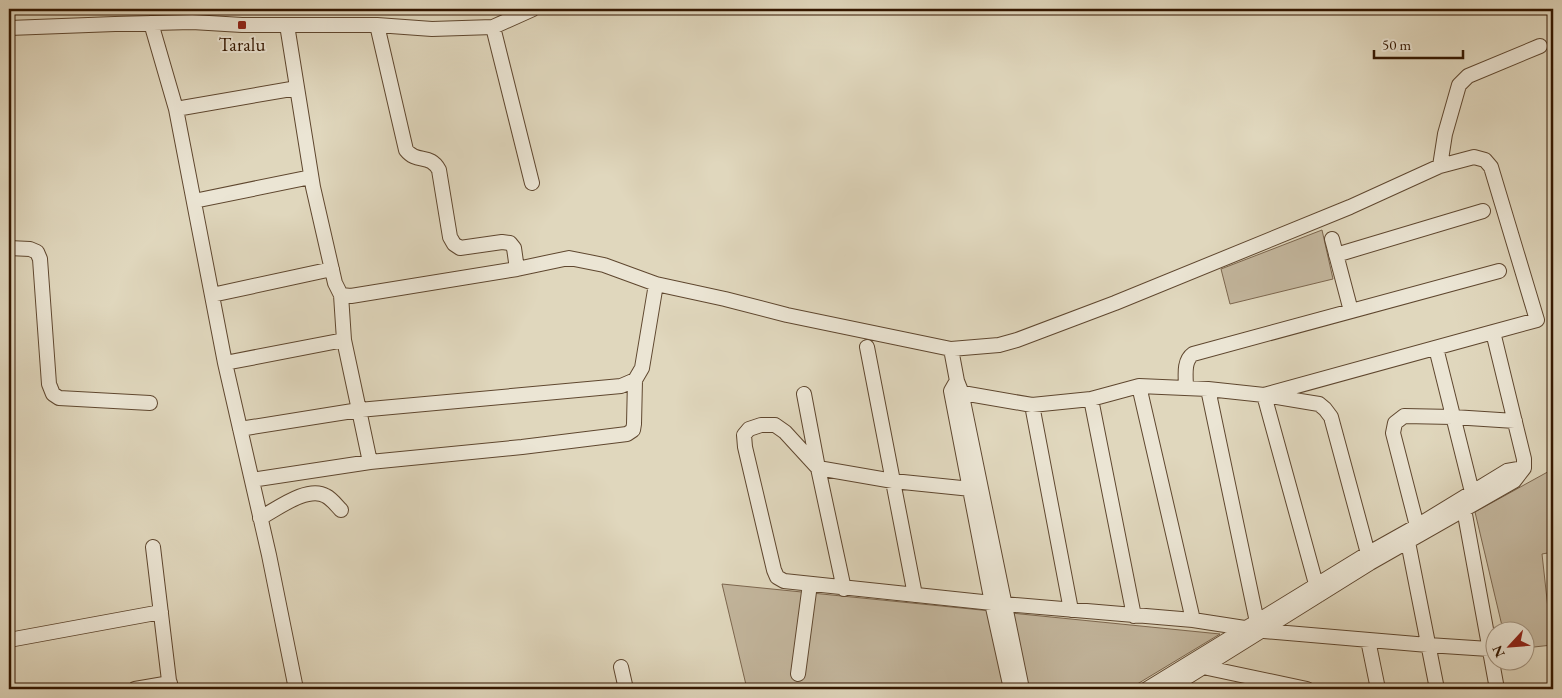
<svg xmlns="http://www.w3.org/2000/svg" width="1562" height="698" viewBox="0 0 1562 698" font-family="'EB Garamond',serif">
  <rect width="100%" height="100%" fill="#e0d7bd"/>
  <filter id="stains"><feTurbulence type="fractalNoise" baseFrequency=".004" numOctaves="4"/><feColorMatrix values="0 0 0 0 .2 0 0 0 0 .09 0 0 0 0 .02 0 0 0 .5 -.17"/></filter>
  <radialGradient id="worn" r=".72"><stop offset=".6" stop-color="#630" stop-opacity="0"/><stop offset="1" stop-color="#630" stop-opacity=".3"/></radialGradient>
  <path fill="#c3b69d" stroke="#7c664e" d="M 1322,230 L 1333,279 L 1230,304 L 1221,269 Z
    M 1553,469 L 1553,552 L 1542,554 L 1552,645 L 1525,648 L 1524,630 L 1503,630 L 1475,512 Z
    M 722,584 L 1220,634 L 1129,689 L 747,689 Z"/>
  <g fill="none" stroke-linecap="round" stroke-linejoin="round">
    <defs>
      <path id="minor" d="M 151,23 L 176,109 L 225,363 L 269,555 L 296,689
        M 287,25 L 313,187 L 335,283 L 341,295 L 344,340 L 359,410 L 621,386 L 635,380 L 642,368 L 656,284
        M 377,25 L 406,150 C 417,164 430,153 439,170 L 450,237 L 454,244 L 460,248 L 502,242 L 510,243 L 514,248 L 517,269
        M 493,27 L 532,183
        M 9,28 L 115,24 L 192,22 L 242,25 L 377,25 L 432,29 L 493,27 L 533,9
        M 176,109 L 297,88
        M 1440,166 L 1445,134 L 1459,85 L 1468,76 L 1540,46
        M 194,201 L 311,177
        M 1332,239 L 1351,311
        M 9,248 L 30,249 L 37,252 L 40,259 L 49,384 L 53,394 L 59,398 L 150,403
        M 1336,255 L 1483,211
        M 212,295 L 332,269
        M 341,295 L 351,296 L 517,269 L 569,258 L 604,265 L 656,284 L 725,299 L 787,315 L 951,349 L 999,345 L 1017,340 L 1115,303 L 1350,207 L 1440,166 L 1474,157 L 1485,160 L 1491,167 L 1537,320 L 1493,332 L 1524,459 L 1524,468 L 1514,481 L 1370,563 L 1168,689
        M 867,347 L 915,595
        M 1436,348 L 1472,492
        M 951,349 L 957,381 L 961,391 L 1022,689
        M 225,363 L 344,340
        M 955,384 L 951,391 L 992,603 L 1011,689
        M 1139,386 L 1193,620
        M 1186,388 C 1186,377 1183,361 1193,354 L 1499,271
        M 1208,389 L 1257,622
        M 951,391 L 1032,405 L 1091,399 L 1139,386 L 1208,389 L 1264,395 L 1493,332
        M 804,394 L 818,468 L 844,589
        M 1091,399 L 1134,616
        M 1032,405 L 1071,610
        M 240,429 L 359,410 L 370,462
        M 252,480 L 370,462 L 522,447 L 627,434 L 633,430 L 634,424 L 635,380
        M 981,490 L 893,481 L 818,468 L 785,432 L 775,425 L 761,425 L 749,429 L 744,435 L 745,447 L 774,570 L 777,577 L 784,581 L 992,603 L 1193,620 L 1264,631 L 1428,645 L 1489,649
        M 1464,509 L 1497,689
        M 260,518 C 277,509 308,485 326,496 C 332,499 337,506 341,510
        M 1417,526 L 1393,433 L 1395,423 L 1404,416 L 1453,417 L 1515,421
        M 1408,542 L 1437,689
        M 153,547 L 170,689
        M 1319,595 L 1264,395 L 1319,404 L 1325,409 L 1331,417 L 1370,561
        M 9,640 L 161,612
        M 1368,640 L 1378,689
        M 621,667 L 626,689
        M 1203,667 L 1307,689
        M 798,674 L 810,584
        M 135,689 L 170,683
        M 1147,689 L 1367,554 L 1417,526 L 1507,471 L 1524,468"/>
    </defs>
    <use href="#minor" stroke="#5f472f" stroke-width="16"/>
    <use href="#minor" stroke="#ebe5d4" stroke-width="14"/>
  </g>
  <rect fill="#8f2418" stroke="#ebe5d4" stroke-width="2" x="237" y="20" width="10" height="10" rx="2.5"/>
  <g text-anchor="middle" stroke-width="4" stroke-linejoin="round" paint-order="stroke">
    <g font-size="19" fill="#341700" stroke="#ebe5d4">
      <text x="242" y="51">Taralu</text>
    </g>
  </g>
  <rect width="1562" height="698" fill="none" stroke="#e0d7bd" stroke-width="30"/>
  <rect x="10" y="10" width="1542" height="678" fill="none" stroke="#341700" stroke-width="2.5"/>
  <rect x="15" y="15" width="1532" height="668" fill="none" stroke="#341700"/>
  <g transform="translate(1510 646) rotate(244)"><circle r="24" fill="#ebe5d4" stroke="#a2937f"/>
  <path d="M0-4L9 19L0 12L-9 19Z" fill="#8f2418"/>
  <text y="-8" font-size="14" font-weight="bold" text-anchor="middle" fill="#341700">N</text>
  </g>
  <path d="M1374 50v8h89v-8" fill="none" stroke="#341700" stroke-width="2.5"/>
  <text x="1382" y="50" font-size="15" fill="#341700" stroke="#ebe5d4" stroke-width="4" paint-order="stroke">50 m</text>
  <rect width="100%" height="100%" filter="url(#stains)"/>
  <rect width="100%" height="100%" fill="url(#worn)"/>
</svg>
